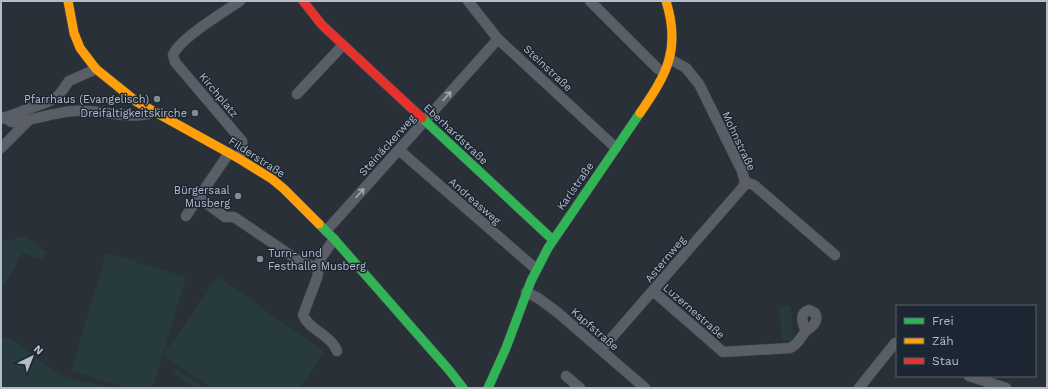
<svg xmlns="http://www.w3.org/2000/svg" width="1048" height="389" viewBox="0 0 1048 389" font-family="'Work Sans',sans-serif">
  <rect width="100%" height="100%" fill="#2a3038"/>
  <path fill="#273a3e" d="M 212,82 L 220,90 L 213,97 L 205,88 Z
    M 23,236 L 47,252 L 42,260 L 23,253 L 1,290 L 1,240 L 8,241 Z
    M 106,253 L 186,277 L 153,388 L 127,388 L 71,371 Z
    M 218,277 L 325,352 L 300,388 L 210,388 L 163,355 Z
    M 779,306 L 791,306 L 793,340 L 782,340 Z
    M 1,338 C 15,338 19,346 30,353 C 41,362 53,371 66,376 C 81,381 96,384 111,388 L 1,388 Z
    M 177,369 L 204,388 L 194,388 L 173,374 Z"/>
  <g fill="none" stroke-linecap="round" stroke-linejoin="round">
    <defs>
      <path id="street" d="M 468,1 L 498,39 L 616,148
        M 590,1 L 658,69
        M 670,59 L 686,68 L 699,84 L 742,171 L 745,182
        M 297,94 L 343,45
        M 5,117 L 11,122 L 16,122 C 35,120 55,112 74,111 C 100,109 132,121 155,112
        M 1,119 L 50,101 L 59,95 L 69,81 L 96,69
        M 1,148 L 28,121
        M 399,150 L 536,269
        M 238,158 C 243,152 243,148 242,141 L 175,62 L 173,55 C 180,38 224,12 240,1
        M 745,182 L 754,185 L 835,255
        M 199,198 L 225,217 L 234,217 L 299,261 L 319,268
        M 186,216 L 229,153
        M 326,231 L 498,39
        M 334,239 L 321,258 L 317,278 L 303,315 C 309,330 331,335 337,351
        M 653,291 L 723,352 L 790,348 C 798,345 800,338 805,332 C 809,328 815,326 816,320 C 817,317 816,316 815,313 L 809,310 C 799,313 802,323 806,331
        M 526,292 L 538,298 L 557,312 L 645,388
        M 601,350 L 743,187 L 745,182
        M 566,376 L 580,388
        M 969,376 L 1006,388
        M 859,388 L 895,343"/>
      <path id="fast" d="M 422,118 L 553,240
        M 319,224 L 334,239 L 449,370 L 463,388
        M 488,388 L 506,348 L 531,281 L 548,248 L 640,113"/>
      <path id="slow" d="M 68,1 L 74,33 L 80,48 L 96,69 L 137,102 L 238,158 L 272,179 L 284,189 L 319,224
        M 640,113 C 667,74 681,49 666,1"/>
      <path id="jam" d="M 303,1 L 322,25 L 422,118"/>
    </defs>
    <use href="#street" stroke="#484c53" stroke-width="11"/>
    <use href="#fast" stroke="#484c53" stroke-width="10"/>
    <use href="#slow" stroke="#484c53" stroke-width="10"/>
    <use href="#jam" stroke="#484c53" stroke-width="10"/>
    <use href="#street" stroke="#5a5e66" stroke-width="10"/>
    <use href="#fast" stroke="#30b455" stroke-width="9"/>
    <use href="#slow" stroke="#ff9f0a" stroke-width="9"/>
    <use href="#jam" stroke="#e5322d" stroke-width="9"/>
  </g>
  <defs><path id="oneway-shaft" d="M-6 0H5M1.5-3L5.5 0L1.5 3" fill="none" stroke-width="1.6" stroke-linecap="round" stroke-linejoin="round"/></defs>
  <g stroke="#a2a9b5">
    <use href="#oneway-shaft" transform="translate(447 96) rotate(-48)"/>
    <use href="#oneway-shaft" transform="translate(360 193) rotate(-48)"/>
  </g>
  <g fill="#848b96" stroke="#1d2633" stroke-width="1.5">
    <circle cx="157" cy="99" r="4"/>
    <circle cx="195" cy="113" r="4"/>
    <circle cx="238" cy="196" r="4"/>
    <circle cx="260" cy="259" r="4"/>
  </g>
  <g text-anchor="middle" stroke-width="3" stroke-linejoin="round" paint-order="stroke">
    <g font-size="11" fill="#b4bcc9" stroke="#1d2633">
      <text transform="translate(548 68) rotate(43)" y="4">Steinstraße</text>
      <text transform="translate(219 95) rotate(50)" y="4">Kirchplatz</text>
      <text transform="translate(456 134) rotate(43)" y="4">Eberhardstraße</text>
      <text transform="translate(739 141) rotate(65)" y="4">Mohnstraße</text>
      <text transform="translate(387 145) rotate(-48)" y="4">Steinäckerweg</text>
      <text transform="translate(257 157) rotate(33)" y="4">Filderstraße</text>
      <text transform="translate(575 186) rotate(-55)" y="4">Karlstraße</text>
      <text transform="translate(475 201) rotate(41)" y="4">Andreasweg</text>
      <text transform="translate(665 259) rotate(-50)" y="4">Asternweg</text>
      <text transform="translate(694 311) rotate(41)" y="4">Luzernestraße</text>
      <text transform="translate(595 329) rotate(41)" y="4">Kapfstraße</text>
    </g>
    <g font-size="11" fill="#b4bcc9" stroke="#1d2633" text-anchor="end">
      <text x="149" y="103">Pfarrhaus (Evangelisch)</text>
      <text x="187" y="117">Dreifaltigkeitskirche</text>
      <text x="230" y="194">Bürgersaal<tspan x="230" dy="13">Musberg</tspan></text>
      <text x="268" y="257" text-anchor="start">Turn- und<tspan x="268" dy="13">Festhalle Musberg</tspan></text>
    </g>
  </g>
  <rect width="1048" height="389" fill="none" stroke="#b4bcc9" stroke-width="4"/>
  <rect x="896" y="305" width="140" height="72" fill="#1d2633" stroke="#59626f"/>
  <rect x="904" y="318" width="20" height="6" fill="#30b455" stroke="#59626f"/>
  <text x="932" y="325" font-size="12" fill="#b4bcc9">Frei</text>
  <rect x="904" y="338" width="20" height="6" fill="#ff9f0a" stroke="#59626f"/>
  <text x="932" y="345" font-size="12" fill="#b4bcc9">Zäh</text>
  <rect x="904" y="358" width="20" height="6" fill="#e5322d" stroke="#59626f"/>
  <text x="932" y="365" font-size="12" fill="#b4bcc9">Stau</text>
  <g transform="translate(32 357) rotate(43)" stroke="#1d2633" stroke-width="3" paint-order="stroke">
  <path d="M0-3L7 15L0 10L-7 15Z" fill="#b4bcc9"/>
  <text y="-6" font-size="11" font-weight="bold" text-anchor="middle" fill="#b4bcc9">N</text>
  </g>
</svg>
